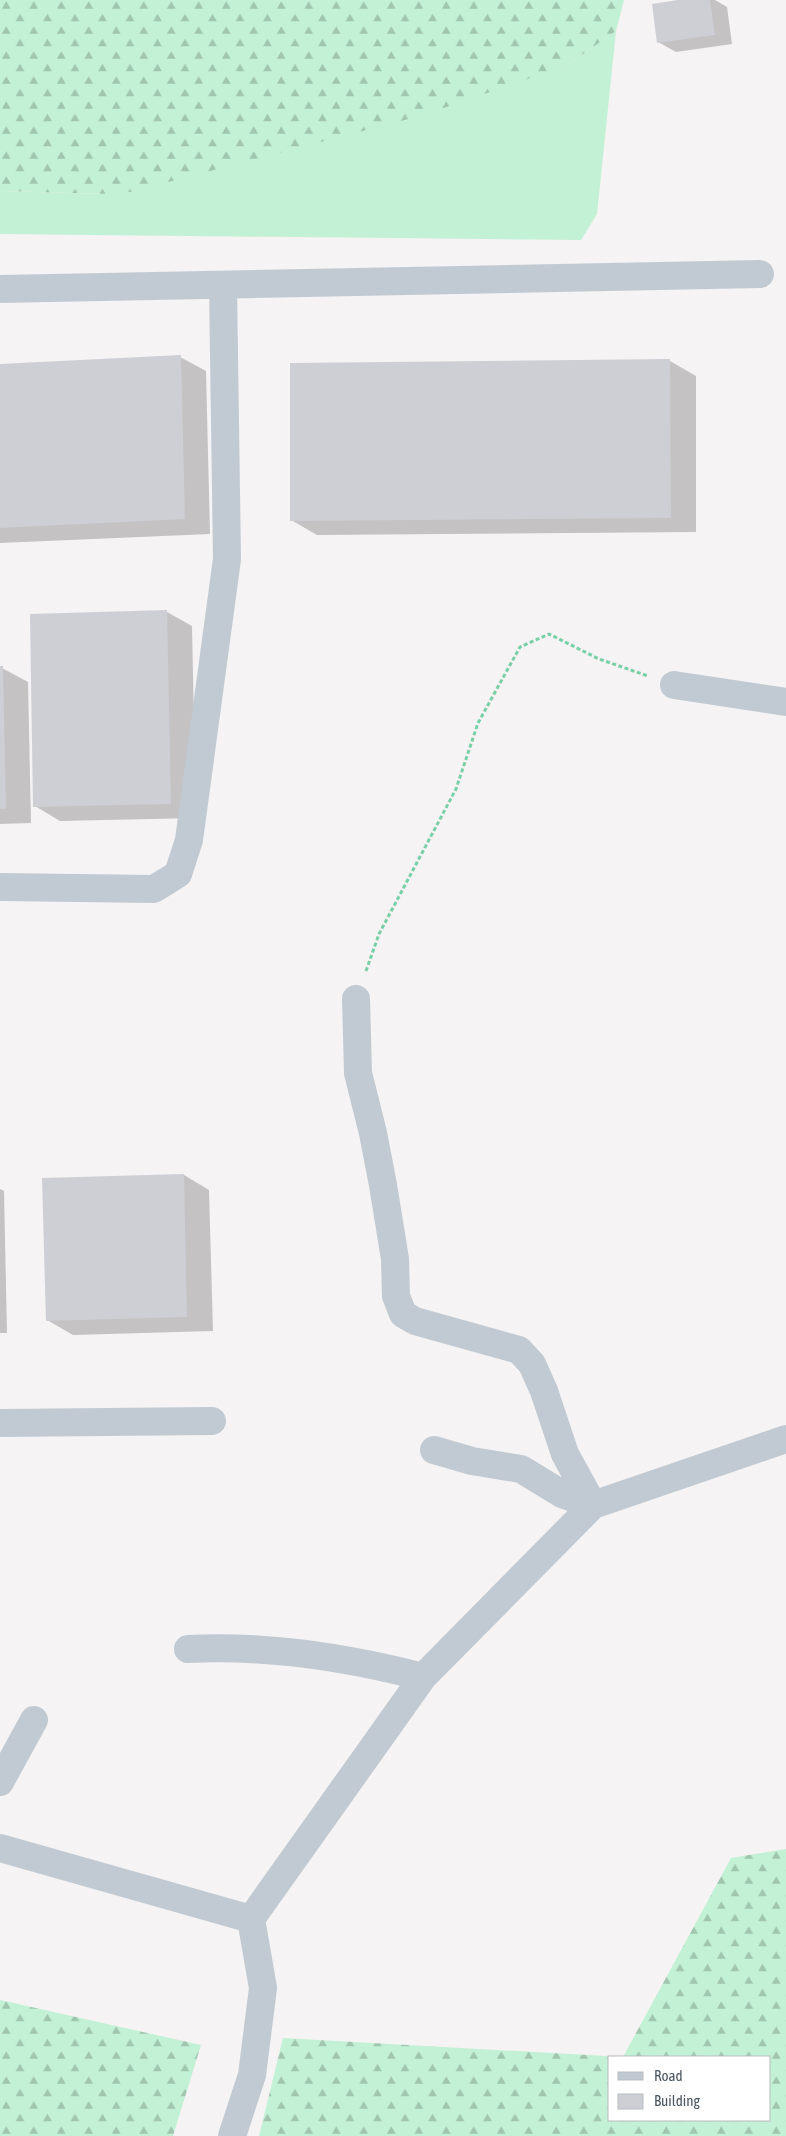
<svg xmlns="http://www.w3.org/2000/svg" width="786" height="2136" viewBox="0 0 786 2136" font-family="'Asap Condensed',sans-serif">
  <defs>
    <pattern id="forest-firs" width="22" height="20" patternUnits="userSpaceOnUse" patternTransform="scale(1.25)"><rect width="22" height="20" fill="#c3f1d5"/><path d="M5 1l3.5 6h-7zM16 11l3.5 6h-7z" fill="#a0c6b0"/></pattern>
  </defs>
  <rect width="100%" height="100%" fill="#f5f3f3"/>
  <path fill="#c3f1d5" d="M 616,31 L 597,214 L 581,240 L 0,234 L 0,191 L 109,194 L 566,66 Z"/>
  <path fill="url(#forest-firs)" fill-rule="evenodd" d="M 0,0 L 624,0 L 616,31 L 566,66 L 420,116 L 130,192 L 109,194 L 0,191 Z
    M 786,1849 L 786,2136 L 259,2136 L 283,2038 L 623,2057 L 731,1858 ZM 610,2057 L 770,2057 L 770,2120 L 610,2120 Z
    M 0,2000 L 201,2045 L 173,2136 L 0,2136 Z"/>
  <path fill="#0003" d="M 687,0 L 715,0 L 727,7 L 732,44 L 676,52 L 658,42 Z
    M 180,357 L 206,371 L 210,534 L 0,543 L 0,365 Z
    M 670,361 L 696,376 L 696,532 L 317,535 L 291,520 Z
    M 167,612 L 192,626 L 196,818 L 60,821 L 35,806 Z
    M 0,667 L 28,682 L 31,823 L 0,824 Z
    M 184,1175 L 209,1190 L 213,1331 L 73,1335 L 47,1320 Z
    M 0,1189 L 4,1191 L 7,1333 L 0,1333 Z"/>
  <path fill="#cdcfd5" d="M 678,0 L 710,0 L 715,35 L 657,43 L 652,4 Z
    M 181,355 L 185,519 L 0,528 L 0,364 Z
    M 670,359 L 671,518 L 290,521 L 290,363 Z
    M 167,610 L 171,804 L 33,807 L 30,614 Z
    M 0,666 L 3,666 L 6,809 L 0,809 Z
    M 184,1174 L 187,1317 L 46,1321 L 42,1178 Z"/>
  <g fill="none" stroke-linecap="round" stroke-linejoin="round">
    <path stroke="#7ad0a6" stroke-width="3" stroke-dasharray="4 2.5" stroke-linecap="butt" d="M 366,971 L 379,934 L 456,789 L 478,723 L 520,647 L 549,634 L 599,659 L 648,676"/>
    <path stroke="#c1cad2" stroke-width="28" d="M 0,289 L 760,274
      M 674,685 L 786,702
      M 0,887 L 154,889 L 178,874 L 189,840 L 227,559 L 223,285
      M 356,999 L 358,1073 L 373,1133 L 383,1185 L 395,1259 L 396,1296 L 403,1314 L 415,1321 L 519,1350 L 532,1364 L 544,1391 L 565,1454 L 593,1505
      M 0,1423 L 212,1421
      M 434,1450 L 472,1461 L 521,1469 L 562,1494 L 593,1505
      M 188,1649 C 268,1645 346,1657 423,1677
      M 0,1782 L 34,1720
      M 0,1848 L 251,1919
      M 232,2136 L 252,2075 L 263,1988 L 251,1919 L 423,1677 L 593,1505 L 786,1439"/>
  </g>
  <rect x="608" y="2056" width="162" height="65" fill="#ffffff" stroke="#b7bbc0"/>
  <rect x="618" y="2072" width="25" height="8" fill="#c1cad2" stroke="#b7bbc0"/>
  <text x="654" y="2081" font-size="15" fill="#4a5661">Road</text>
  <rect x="618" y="2094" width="25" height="15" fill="#cdcfd5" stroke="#b7bbc0"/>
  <text x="654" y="2106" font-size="15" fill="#4a5661">Building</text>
</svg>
